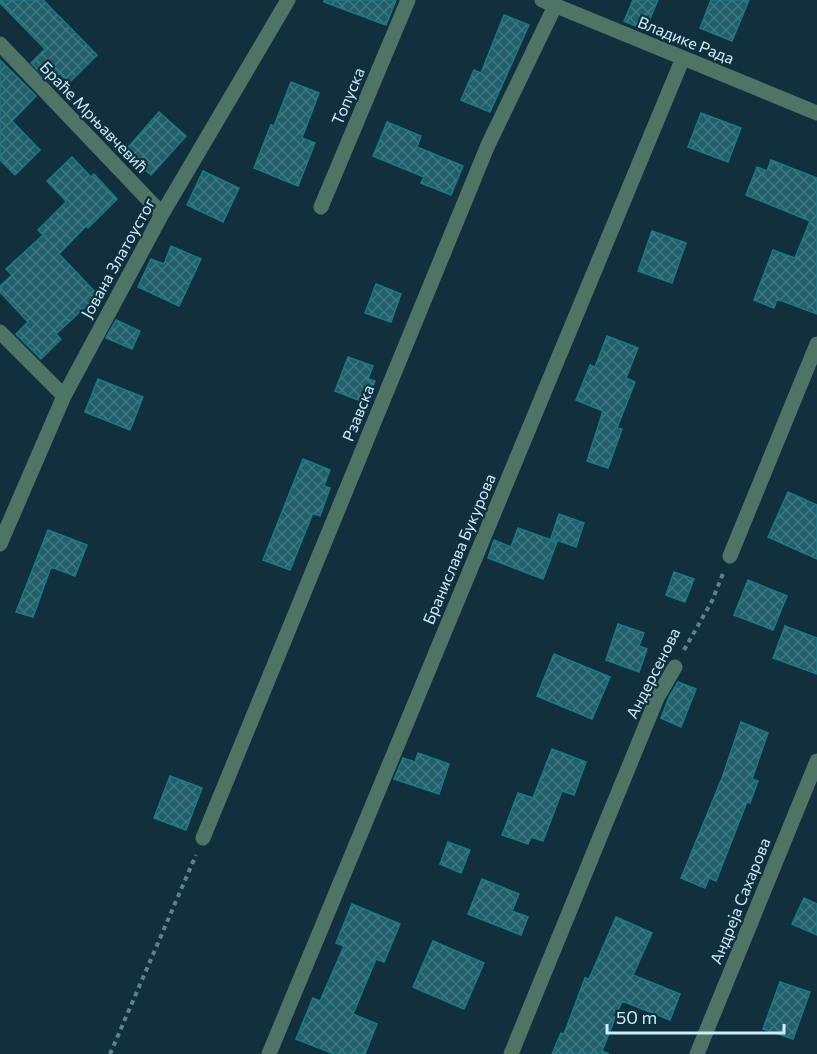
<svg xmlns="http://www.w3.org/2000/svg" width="817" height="1054" viewBox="0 0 817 1054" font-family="Commissioner,sans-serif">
  <defs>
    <pattern id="building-cross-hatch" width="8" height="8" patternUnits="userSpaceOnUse" patternTransform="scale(1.5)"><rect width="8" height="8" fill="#21606a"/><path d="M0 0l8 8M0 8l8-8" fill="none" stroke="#407780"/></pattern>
  </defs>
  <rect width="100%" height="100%" fill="#112f3c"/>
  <path fill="url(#building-cross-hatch)" stroke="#177a87" stroke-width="1.5" d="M 0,0 L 43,0 L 97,55 L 69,83 L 59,73 L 50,82 L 31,63 L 45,49 L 0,3 Z
    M 324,0 L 396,0 L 386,25 L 324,2 Z
    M 633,0 L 658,0 L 645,30 L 624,21 Z
    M 711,0 L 749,0 L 732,41 L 700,28 Z
    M 504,15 L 529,25 L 490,112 L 461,100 L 474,70 L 481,73 Z
    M 0,60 L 36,96 L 12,121 L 40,150 L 15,175 L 0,160 Z
    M 291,82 L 319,93 L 302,138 L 315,143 L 298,186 L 254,168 L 271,125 L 274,126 Z
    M 159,112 L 186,136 L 151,175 L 124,152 Z
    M 701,113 L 741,128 L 728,162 L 688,147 Z
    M 387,122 L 421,136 L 417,147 L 463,166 L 451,195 L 421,183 L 424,177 L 373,156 Z
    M 72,157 L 91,177 L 94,174 L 117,199 L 88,228 L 86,226 L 59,254 L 98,295 L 56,334 L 61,339 L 41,359 L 16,334 L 28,322 L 0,292 L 0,286 L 12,275 L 6,269 L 43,235 L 38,230 L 65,203 L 66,201 L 47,181 Z
    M 771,160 L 817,178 L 817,314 L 777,299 L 774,308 L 754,300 L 773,250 L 795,258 L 810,221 L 746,195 L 757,167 L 767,171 Z
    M 203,171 L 239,188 L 223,222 L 187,205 Z
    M 652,231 L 686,243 L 672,283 L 638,271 Z
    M 171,246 L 201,259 L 179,306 L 138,287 L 151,259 L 164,264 Z
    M 376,284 L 401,294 L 391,322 L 365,313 Z
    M 116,320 L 140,331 L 132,349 L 106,338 Z
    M 607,336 L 638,348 L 626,378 L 635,382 L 617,428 L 622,429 L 608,468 L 587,461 L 603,411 L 576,400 L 590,365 L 595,367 Z
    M 348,357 L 373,366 L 368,379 L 375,381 L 366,403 L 335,391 Z
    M 98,379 L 143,397 L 130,430 L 85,412 Z
    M 303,459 L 330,470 L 324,486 L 330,488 L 320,516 L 313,513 L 290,570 L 263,560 Z
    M 788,492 L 817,505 L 817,559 L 768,537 Z
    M 559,514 L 584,523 L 576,547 L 551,538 Z
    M 518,528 L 557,542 L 543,579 L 488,558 L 494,540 L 511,547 Z
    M 48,530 L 87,545 L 75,576 L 51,567 L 33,617 L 16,612 Z
    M 674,572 L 694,579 L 685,602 L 666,595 Z
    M 748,580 L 787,596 L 773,630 L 734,615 Z
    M 618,624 L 644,633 L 639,646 L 647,649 L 639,672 L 606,660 Z
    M 785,626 L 817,638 L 817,674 L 773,658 Z
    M 554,654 L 610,677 L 592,719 L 537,696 Z
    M 678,682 L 696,689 L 681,727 L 661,718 L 669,697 Z
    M 741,722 L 768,733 L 752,779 L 758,781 L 750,803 L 747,802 L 716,881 L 709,878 L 705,888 L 681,878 L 722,778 Z
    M 552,749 L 586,762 L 574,795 L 562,791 L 543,841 L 531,837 L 528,844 L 502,835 L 518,793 L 533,798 Z
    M 418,753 L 449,764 L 439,794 L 394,779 L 403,758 L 415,762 Z
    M 170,776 L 202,788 L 186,830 L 154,818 Z
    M 448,842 L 470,850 L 461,873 L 440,864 Z
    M 482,879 L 519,894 L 512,911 L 528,917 L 521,935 L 468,914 Z
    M 804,898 L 817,904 L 817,935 L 792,924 Z
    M 352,904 L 400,924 L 384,962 L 376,959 L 353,1014 L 377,1024 L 365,1054 L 334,1054 L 296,1039 L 313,998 L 320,1001 L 344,946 L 336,943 Z
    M 616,917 L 652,933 L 633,975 L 680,994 L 670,1020 L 622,1001 L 602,1051 L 609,1054 L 552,1054 L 561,1033 L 564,1034 L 585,978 L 589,979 Z
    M 433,941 L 484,963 L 464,1009 L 413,987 Z
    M 780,982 L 810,992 L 793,1039 L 763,1029 Z"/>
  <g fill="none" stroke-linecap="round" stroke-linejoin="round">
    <path stroke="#5f808e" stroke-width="4" stroke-dasharray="4.5 4.5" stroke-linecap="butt" d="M 684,650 L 712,601 L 724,571
      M 110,1054 L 196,855"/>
    <path stroke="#4e7466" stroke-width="15" d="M 542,0 L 817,113
      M 0,44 L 162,214
      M 321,207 L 408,0
      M 0,332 L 64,396
      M 0,544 L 64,396 L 162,214 L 288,0
      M 730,556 L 817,344
      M 203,838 L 488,145 L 555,6
      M 269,1054 L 683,58
      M 511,1054 L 657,698 L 675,667
      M 697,1054 L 817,761"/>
  </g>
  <g text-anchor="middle" stroke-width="4.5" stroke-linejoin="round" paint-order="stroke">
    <g font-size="16" fill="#caedfe" stroke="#112f3c">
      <text transform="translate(686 40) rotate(22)" y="6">Владике Рада</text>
      <text transform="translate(348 96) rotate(-67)" y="6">Топуска</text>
      <text transform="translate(94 117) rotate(46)" y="6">Браће Мрњавчевић</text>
      <text transform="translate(118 258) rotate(-61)" y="6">Јована Златоустог</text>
      <text transform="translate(358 413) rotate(-68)" y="6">Рзавска</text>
      <text transform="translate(459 549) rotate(-67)" y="6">Бранислава Букурова</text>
      <text transform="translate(653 673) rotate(-63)" y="6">Андерсенова</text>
      <text transform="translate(740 901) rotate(-68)" y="6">Андреја Сахарова</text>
    </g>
  </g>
  <path d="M607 1024v9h177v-9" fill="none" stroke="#caedfe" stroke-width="3"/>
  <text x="616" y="1024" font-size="18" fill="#caedfe" stroke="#112f3c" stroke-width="4.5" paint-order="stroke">50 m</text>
</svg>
